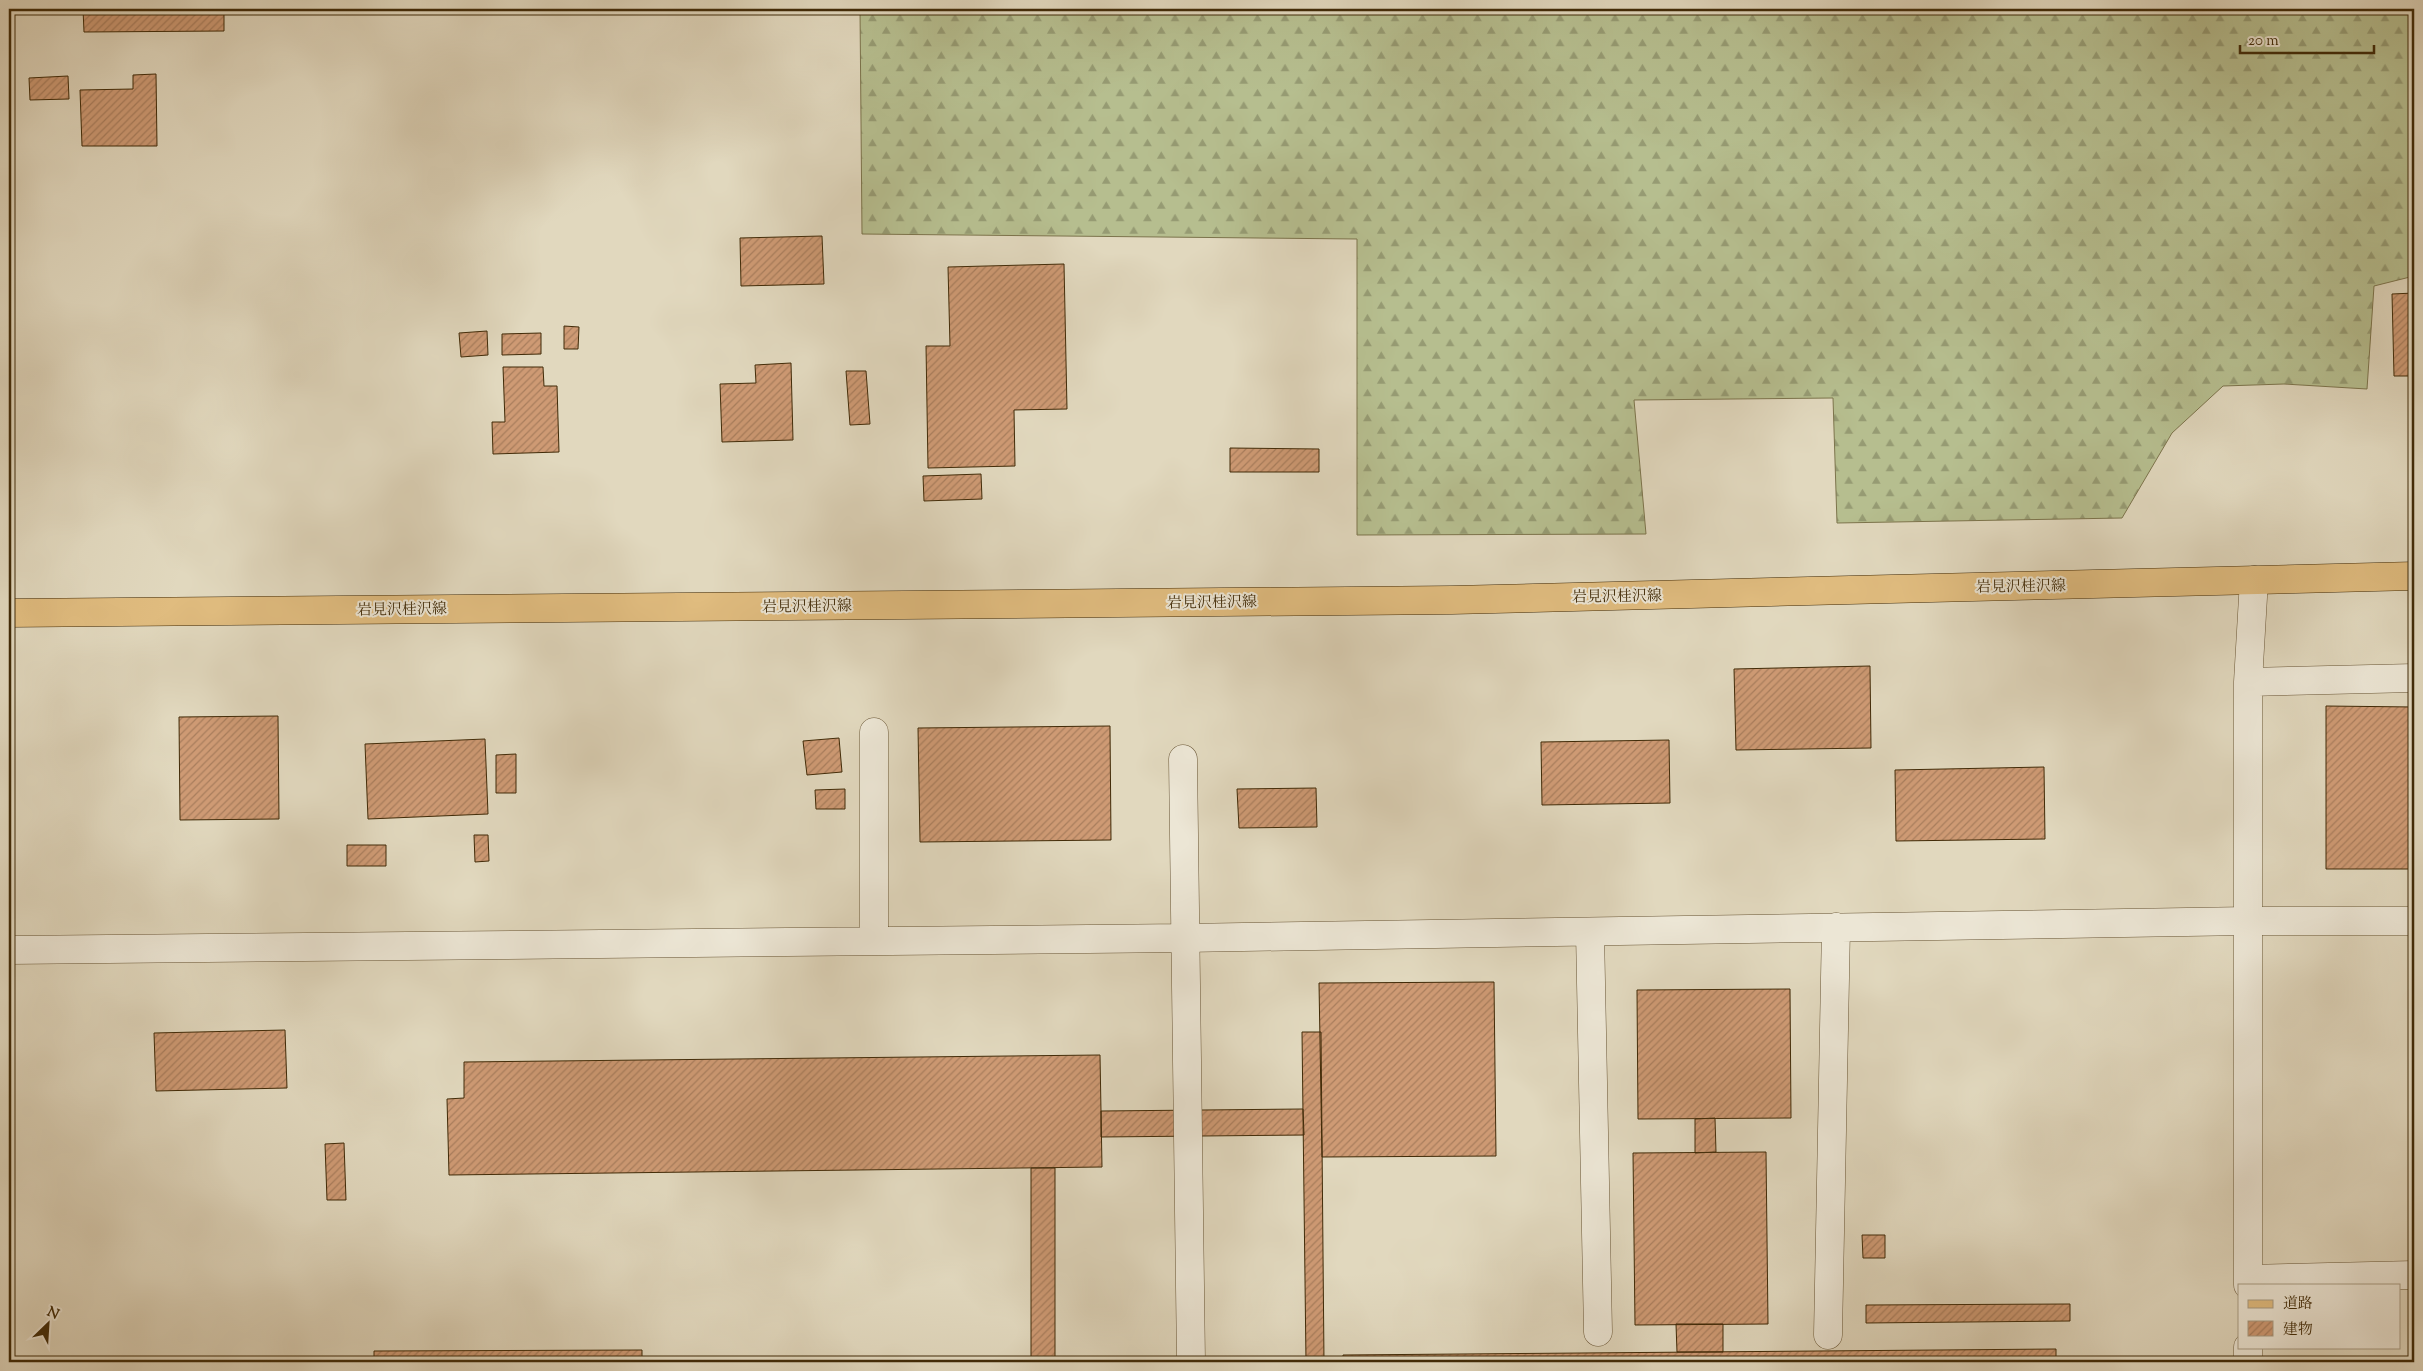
<svg xmlns="http://www.w3.org/2000/svg" width="2423" height="1371" viewBox="0 0 2423 1371" font-family="'Sorts Mill Goudy','Noto Serif JP',serif">
  <defs>
    <pattern id="forest-firs" width="22" height="20" patternUnits="userSpaceOnUse" patternTransform="scale(1.25)"><rect width="22" height="20" fill="#b6be8f"/><path d="M5 1l3.5 6h-7zM16 11l3.5 6h-7z" fill="#969b73"/></pattern>
    <pattern id="building-hatch" width="6" height="6" patternUnits="userSpaceOnUse" patternTransform="scale(1.25)"><rect width="6" height="6" fill="#ce9a74"/><path d="M-1 1l2-2M0 6l6-6M5 7l2-2" fill="none" stroke="#a97e5d"/></pattern>
  </defs>
  <rect width="100%" height="100%" fill="#e1d8be"/>
  <filter id="stains"><feTurbulence type="fractalNoise" baseFrequency=".004" numOctaves="4"/><feColorMatrix values="0 0 0 0 .2 0 0 0 0 .09 0 0 0 0 .02 0 0 0 .5 -.17"/></filter>
  <radialGradient id="worn" r=".72"><stop offset=".6" stop-color="#630" stop-opacity="0"/><stop offset="1" stop-color="#630" stop-opacity=".3"/></radialGradient>
  <path fill="url(#forest-firs)" stroke="#7c744c" d="M 860,9 L 2414,9 L 2414,276 L 2374,286 L 2367,389 L 2284,384 L 2223,386 L 2172,433 L 2122,518 L 1837,523 L 1833,398 L 1634,400 L 1646,534 L 1357,535 L 1357,239 L 862,234 Z"/>
  <path fill="url(#building-hatch)" stroke="#412b08" d="M 83,9 L 224,9 L 224,31 L 84,32 Z
    M 156,74 L 157,146 L 82,146 L 80,90 L 133,89 L 133,75 Z
    M 68,76 L 69,99 L 30,100 L 29,78 Z
    M 822,236 L 824,284 L 741,286 L 740,238 Z
    M 1064,264 L 1067,409 L 1014,410 L 1015,466 L 928,468 L 926,346 L 950,346 L 948,267 Z
    M 2414,293 L 2414,376 L 2394,376 L 2392,294 Z
    M 564,326 L 579,327 L 578,349 L 564,349 Z
    M 487,331 L 488,355 L 461,357 L 459,333 Z
    M 541,333 L 541,354 L 502,355 L 502,334 Z
    M 791,363 L 793,440 L 722,442 L 720,384 L 756,383 L 755,365 Z
    M 503,367 L 543,367 L 544,386 L 557,386 L 559,452 L 493,454 L 492,422 L 505,422 Z
    M 846,371 L 866,371 L 870,424 L 850,425 Z
    M 1230,448 L 1319,449 L 1319,472 L 1230,472 Z
    M 981,474 L 982,499 L 924,501 L 923,476 Z
    M 1870,666 L 1871,748 L 1736,750 L 1734,669 Z
    M 2326,706 L 2414,707 L 2414,869 L 2326,869 Z
    M 278,716 L 279,819 L 180,820 L 179,717 Z
    M 1110,726 L 1111,840 L 920,842 L 918,728 Z
    M 839,738 L 842,772 L 807,775 L 803,741 Z
    M 485,739 L 488,814 L 368,819 L 365,744 Z
    M 1669,740 L 1670,803 L 1542,805 L 1541,742 Z
    M 516,754 L 516,793 L 496,793 L 496,755 Z
    M 2044,767 L 2045,839 L 1896,841 L 1895,770 Z
    M 1316,788 L 1317,827 L 1239,828 L 1237,789 Z
    M 845,789 L 845,809 L 816,809 L 815,790 Z
    M 474,835 L 488,835 L 489,861 L 475,862 Z
    M 347,845 L 386,845 L 386,866 L 347,866 Z
    M 1494,982 L 1496,1156 L 1322,1157 L 1319,983 Z
    M 1790,989 L 1791,1118 L 1638,1119 L 1637,990 Z
    M 285,1030 L 287,1088 L 156,1091 L 154,1033 Z
    M 1302,1032 L 1321,1032 L 1324,1362 L 1306,1362 Z
    M 1100,1055 L 1102,1167 L 449,1175 L 447,1099 L 464,1098 L 464,1062 Z
    M 1303,1109 L 1304,1135 L 1101,1137 L 1101,1111 Z
    M 1715,1118 L 1716,1152 L 1695,1153 L 1695,1119 Z
    M 344,1143 L 346,1200 L 327,1200 L 325,1144 Z
    M 1766,1152 L 1768,1324 L 1635,1325 L 1633,1153 Z
    M 1031,1168 L 1055,1168 L 1055,1362 L 1031,1362 Z
    M 1862,1235 L 1885,1235 L 1885,1258 L 1863,1258 Z
    M 2070,1304 L 2070,1321 L 1866,1323 L 1866,1305 Z
    M 1676,1324 L 1723,1324 L 1723,1352 L 1677,1352 Z
    M 2056,1349 L 2056,1362 L 1343,1362 L 1343,1355 Z
    M 642,1350 L 642,1362 L 374,1362 L 374,1351 Z"/>
  <g fill="none" stroke-linecap="round" stroke-linejoin="round">
    <defs>
      <path id="minor" d="M 2254,580 L 2248,682 L 2414,678
        M 2248,682 L 2248,1285
        M 1183,759 L 1191,1362
        M 1590,932 L 1598,1332
        M 874,941 L 874,732
        M 9,950 L 1184,938 L 2248,921 L 2414,921
        M 2248,1279 L 2414,1275
        M 1828,1335 L 1836,927
        M 2248,1347 L 2248,1362"/>
      <path id="major" d="M 9,613 L 1452,600 L 2414,576"/>
    </defs>
    <use href="#minor" stroke="#695636" stroke-width="29"/>
    <use href="#major" stroke="#412b08" stroke-width="29"/>
    <use href="#minor" stroke="#ece6d5" stroke-width="28"/>
    <use href="#major" stroke="#e0bc7f" stroke-width="28"/>
  </g>
  <g text-anchor="middle" stroke-width="4" stroke-linejoin="round" paint-order="stroke">
    <g font-size="15" fill="#412b08" stroke="#ece6d5">
      <text transform="translate(2021 586) rotate(-1)" y="5">岩見沢桂沢線</text>
      <text transform="translate(1617 596) rotate(-1)" y="5">岩見沢桂沢線</text>
      <text transform="translate(1212 602) rotate(-1)" y="5">岩見沢桂沢線</text>
      <text transform="translate(807 606) rotate(-1)" y="5">岩見沢桂沢線</text>
      <text transform="translate(402 609) rotate(-1)" y="5">岩見沢桂沢線</text>
    </g>
  </g>
  <rect width="2423" height="1371" fill="none" stroke="#e1d8be" stroke-width="30"/>
  <rect x="10" y="10" width="2403" height="1351" fill="none" stroke="#412b08" stroke-width="2.5"/>
  <rect x="15" y="15" width="2393" height="1341" fill="none" stroke="#412b08"/>
  <rect x="2238" y="1284" width="162" height="65" fill="#ece6d5" stroke="#a89b83"/>
  <rect x="2248" y="1300" width="25" height="8" fill="#e0bc7f" stroke="#a89b83"/>
  <text x="2283" y="1308" font-size="15" fill="#412b08">道路</text>
  <rect x="2248" y="1321" width="25" height="15" fill="url(#building-hatch)" stroke="#a89b83"/>
  <text x="2283" y="1334" font-size="15" fill="#412b08">建物</text>
  <g transform="translate(48 1324) rotate(25)" stroke="#ece6d5" stroke-width="4" paint-order="stroke">
  <path d="M0-4L9 19L0 12L-9 19Z" fill="#412b08"/>
  <text y="-8" font-size="14" font-weight="bold" text-anchor="middle" fill="#412b08">N</text>
  </g>
  <path d="M2240 45v8h134v-8" fill="none" stroke="#412b08" stroke-width="2.5"/>
  <text x="2248" y="45" font-size="15" fill="#412b08" stroke="#ece6d5" stroke-width="4" paint-order="stroke">20 m</text>
  <rect width="100%" height="100%" filter="url(#stains)"/>
  <rect width="100%" height="100%" fill="url(#worn)"/>
</svg>
